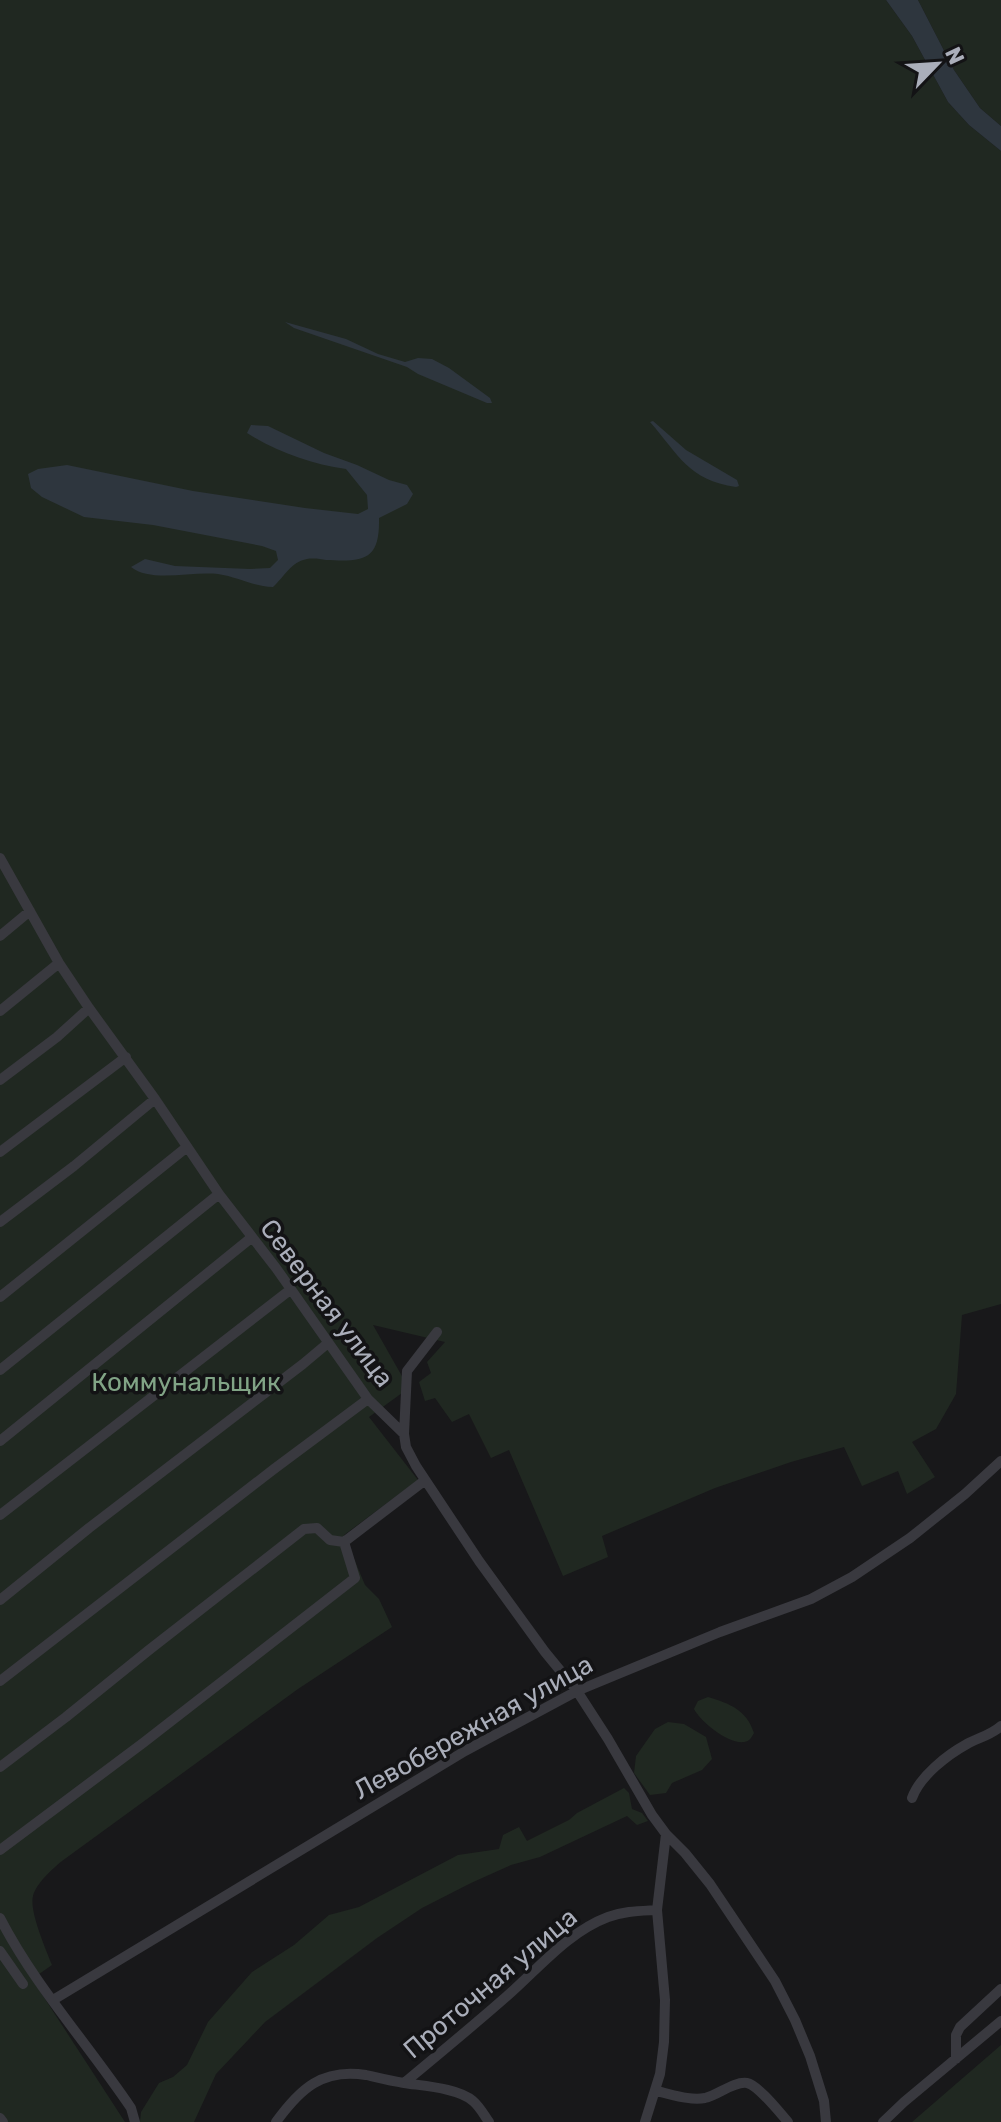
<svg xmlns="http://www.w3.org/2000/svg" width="1001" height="2122" viewBox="0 0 1001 2122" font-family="Rubik,sans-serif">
  <rect width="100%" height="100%" fill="#18181a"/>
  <path fill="#202821" d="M 0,0 L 886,0 L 912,36 L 948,102 L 969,125 L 1001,151 L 1001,1304 L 962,1315 L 956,1394 L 936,1429 L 912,1442 L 935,1477 L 907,1494 L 898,1471 L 862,1486 L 844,1447 L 791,1462 L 715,1488 L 602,1536 L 608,1557 L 563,1576 L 509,1450 L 491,1458 L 469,1414 L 452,1422 L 435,1398 L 425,1401 L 419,1382 L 431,1373 L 427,1362 L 445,1342 L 373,1325 L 403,1378 L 402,1393 L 369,1417 L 418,1480 L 344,1535 L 365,1585 L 379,1599 L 392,1627 L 298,1689 L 62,1861 C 52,1869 36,1884 33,1896 C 29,1911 46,1950 52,1965 L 32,1979 L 125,2122 L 0,2122 Z
    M 918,0 L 1001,0 L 1001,126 L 980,108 L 954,70 Z
    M 708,1697 C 730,1704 746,1709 754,1733 C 751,1738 750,1741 744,1742 C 728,1744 701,1722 694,1709 L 698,1701 Z
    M 668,1722 L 684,1724 L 706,1737 L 712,1759 L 702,1770 L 672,1783 L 666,1793 L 650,1795 L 634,1773 L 636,1756 L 655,1729 Z
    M 624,1788 L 629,1793 L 632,1809 L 642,1813 L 648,1821 L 637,1825 L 627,1816 L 540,1857 L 511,1865 L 471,1883 L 422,1908 L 377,1938 L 265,2022 L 216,2074 L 194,2122 L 140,2122 L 141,2112 L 159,2083 L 173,2077 L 187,2065 L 208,2022 L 252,1972 L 294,1945 L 329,1915 L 359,1907 L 458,1855 L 499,1849 L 503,1835 L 519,1827 L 527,1841 L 569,1820 L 577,1813 Z
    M 1001,2045 L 1001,2122 L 912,2122 Z"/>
  <path fill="#2e363e" d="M 886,0 L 918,0 L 954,70 L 980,108 L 1001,126 L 1001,151 L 969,125 L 948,102 L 912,36 Z
    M 285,322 L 346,339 L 378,354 L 405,362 L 418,358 L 432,359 L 449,368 L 490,398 L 492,403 L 487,403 L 418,374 L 407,367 L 294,328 Z
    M 653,421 L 686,450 L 737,480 L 739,486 L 736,487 C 688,480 679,455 650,422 Z
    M 251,425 L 268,426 L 324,453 L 357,465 L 389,480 L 407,485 L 413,494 L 407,504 L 379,518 C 380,560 365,562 326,560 C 321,559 313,558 307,559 C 291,562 285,576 273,587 C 252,586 238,577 218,574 C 191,571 151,583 131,567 L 145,559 L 175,566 L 250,569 L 270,568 L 278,560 L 276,551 L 262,546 L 153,525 L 84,517 L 42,497 L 31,488 L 28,474 L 38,469 L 67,465 L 193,491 L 305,508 L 358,514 L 368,509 L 367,495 L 346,469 C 311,464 277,452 247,433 Z"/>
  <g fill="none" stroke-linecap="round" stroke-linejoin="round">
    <path stroke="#39393f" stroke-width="10" d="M 0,858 L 59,963 L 89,1008 L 155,1099 L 219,1194 L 276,1268 L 368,1399 L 404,1434
      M 0,936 L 30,911
      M 0,1011 L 59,963
      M 0,1080 L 57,1037 L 89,1008
      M 0,1152 L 126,1057
      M 0,1222 L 74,1166 L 155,1099
      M 0,1297 L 187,1147
      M 437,1332 L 407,1371 L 404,1434 L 406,1447 L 416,1466 L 479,1561 L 545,1652 L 577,1691 L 608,1739 L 652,1815 L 666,1834 L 685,1853 L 710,1884 L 775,1981 L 795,2020 L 810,2056 L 824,2101 L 826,2122
      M 0,1370 L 219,1194
      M 0,1441 L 251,1238
      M 0,1515 L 290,1290
      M 0,1600 L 89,1528 L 303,1364 L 328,1343
      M 0,1681 L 274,1469 L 368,1399
      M 0,1767 L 66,1717 L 149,1650 L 304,1529 L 317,1528 L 330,1540 L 344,1542 L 424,1481
      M 912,1798 C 920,1776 947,1755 967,1744 C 978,1738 991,1735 1001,1726
      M 0,1850 L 143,1743 L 355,1578 L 344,1542
      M 0,1918 C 35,1986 88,2044 131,2108 L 135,2122
      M 0,1951 L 23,1984
      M 53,2000 L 465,1751 L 577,1691 L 720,1632 L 811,1599 L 852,1577 L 910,1538 L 965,1494 L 1001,1461
      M 956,2059 L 956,2035 L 960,2027 L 1001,1989
      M 404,2083 C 423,2086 459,2088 473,2101 C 480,2107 484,2115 489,2122
      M 656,2091 C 671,2094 690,2101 705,2098 C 718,2095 734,2081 747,2083 C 758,2085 780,2113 788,2122
      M 0,2118 L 3,2122
      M 276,2122 C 300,2089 322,2068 366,2075 C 379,2078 391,2081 404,2083 C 439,2054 474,2025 507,1996 C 539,1968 568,1932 608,1917 C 624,1911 640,1911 657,1910
      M 645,2122 L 660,2074 L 664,2042 L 665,2000 L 657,1910 L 666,1834
      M 883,2122 L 904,2102 L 1001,2021"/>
  </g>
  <g text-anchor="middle" stroke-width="7" stroke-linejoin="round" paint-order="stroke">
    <g font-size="26" fill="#aaaeba" stroke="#131315">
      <text transform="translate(327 1303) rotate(53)" y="9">Северная улица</text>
      <text transform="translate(473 1727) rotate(-29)" y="9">Левобережная улица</text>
      <text transform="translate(490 1983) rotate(-40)" y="9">Проточная улица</text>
    </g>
    <g font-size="26" fill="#81a486" stroke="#131315">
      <text x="186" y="1391">Коммунальщик</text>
    </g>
  </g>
  <g transform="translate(937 64) rotate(65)" stroke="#131315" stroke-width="6" paint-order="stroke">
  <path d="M0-6L14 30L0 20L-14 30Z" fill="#aaaeba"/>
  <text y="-12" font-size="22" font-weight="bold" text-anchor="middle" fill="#aaaeba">N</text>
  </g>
</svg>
